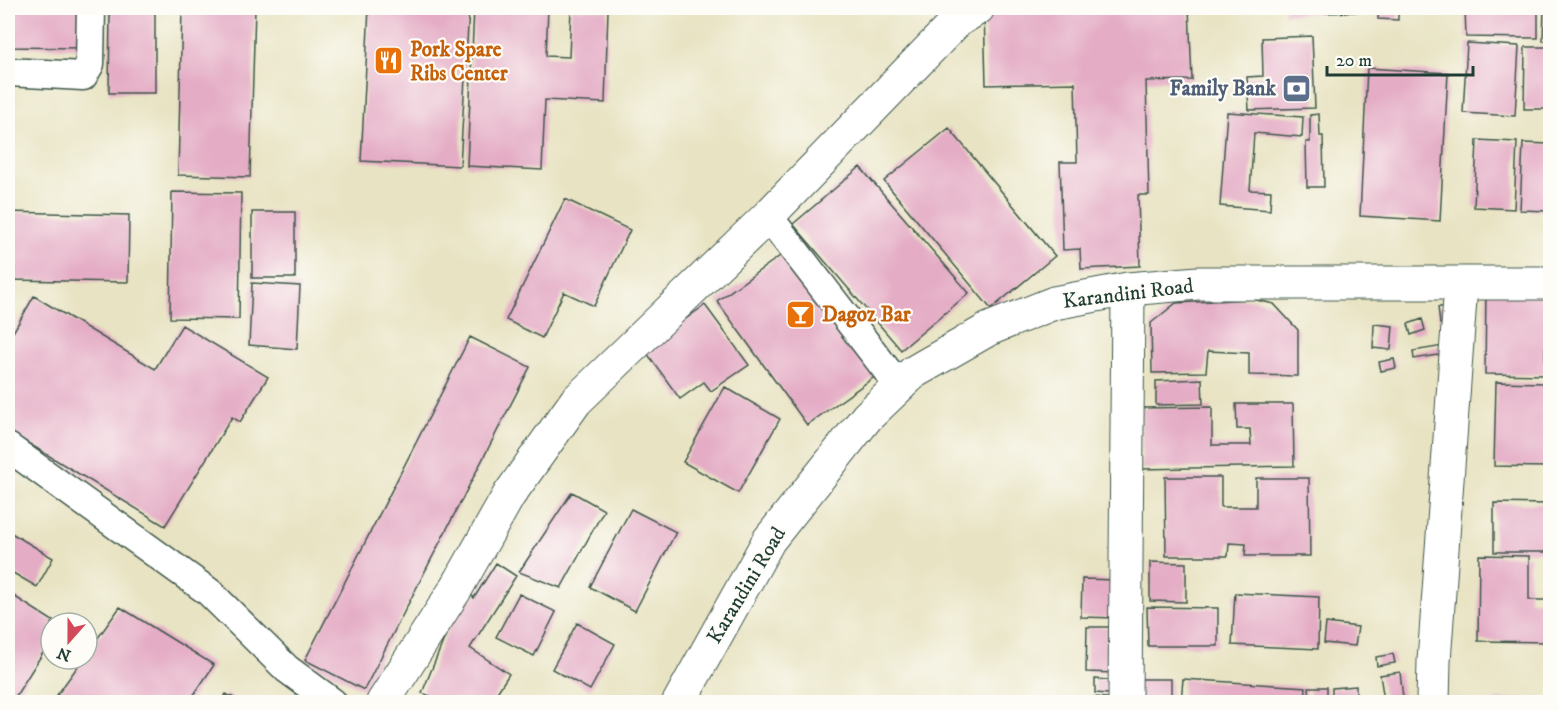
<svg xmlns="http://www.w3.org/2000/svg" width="1558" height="710" viewBox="0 0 1558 710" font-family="'IM FELL DW Pica',serif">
  <rect width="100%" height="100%" fill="#fdfcf7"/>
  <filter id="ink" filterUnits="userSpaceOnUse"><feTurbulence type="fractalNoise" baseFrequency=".0167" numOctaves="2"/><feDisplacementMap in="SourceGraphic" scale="12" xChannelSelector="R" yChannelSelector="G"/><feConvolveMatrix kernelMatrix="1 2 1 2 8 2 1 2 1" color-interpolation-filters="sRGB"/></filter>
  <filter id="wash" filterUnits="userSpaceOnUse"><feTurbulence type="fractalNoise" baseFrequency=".008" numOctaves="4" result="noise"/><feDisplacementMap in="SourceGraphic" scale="24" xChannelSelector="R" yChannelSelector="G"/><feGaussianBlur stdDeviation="1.35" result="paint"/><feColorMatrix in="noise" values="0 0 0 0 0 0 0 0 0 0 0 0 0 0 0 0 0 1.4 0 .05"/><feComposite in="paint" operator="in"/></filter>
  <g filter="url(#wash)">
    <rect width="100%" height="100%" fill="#e8e3c2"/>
    <g id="blocks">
      <path fill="#e4acc5" d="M 8,8 L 82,8 L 81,48 L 8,47 Z
        M 182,8 L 255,8 L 250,177 L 178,175 Z
        M 369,8 L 469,8 L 460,166 L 361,161 Z
        M 474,8 L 548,8 L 546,56 L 569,57 L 571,8 L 608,10 L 605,103 L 545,100 L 542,170 L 467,166 Z
        M 1189,8 L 1192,80 L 1146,81 L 1149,195 L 1138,195 L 1140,266 L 1081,269 L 1080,249 L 1063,250 L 1060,162 L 1077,162 L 1075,83 L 986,85 L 984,11 Z
        M 1284,8 L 1356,8 L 1356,12 L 1284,14 Z
        M 1379,8 L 1398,8 L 1398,20 L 1378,19 Z
        M 1465,8 L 1538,8 L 1538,38 L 1466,37 Z
        M 1544,8 L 1550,8 L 1550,41 L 1543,41 Z
        M 110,9 L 155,9 L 155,93 L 109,93 Z
        M 1312,36 L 1315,108 L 1249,110 L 1247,77 L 1263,76 L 1262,38 Z
        M 1467,43 L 1519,46 L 1515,116 L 1463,113 Z
        M 1525,47 L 1550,47 L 1550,109 L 1524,109 Z
        M 1367,68 L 1448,73 L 1440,221 L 1360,216 Z
        M 1227,112 L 1303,117 L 1302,137 L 1254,133 L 1250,190 L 1271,191 L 1270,210 L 1220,206 Z
        M 1319,114 L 1320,136 L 1323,136 L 1324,187 L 1307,187 L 1306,142 L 1310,142 L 1310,115 Z
        M 949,128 L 1055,256 L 991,309 L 884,181 Z
        M 1477,140 L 1517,142 L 1514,209 L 1474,207 Z
        M 1523,143 L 1550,144 L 1550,211 L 1520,210 Z
        M 860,167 L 969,293 L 901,350 L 793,224 Z
        M 172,192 L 241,193 L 239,319 L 170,318 Z
        M 565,199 L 630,230 L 594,306 L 564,292 L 542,338 L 506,320 Z
        M 8,212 L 129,215 L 128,282 L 8,280 Z
        M 252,212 L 295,212 L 295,278 L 252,278 Z
        M 787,251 L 877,375 L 807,425 L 717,301 Z
        M 252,283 L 300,286 L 297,349 L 249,345 Z
        M 1486,290 L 1550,291 L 1550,348 L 1545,348 L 1545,375 L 1485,374 Z
        M 34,296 L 155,369 L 182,325 L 268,377 L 240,422 L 232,417 L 165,526 L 8,431 L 8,341 Z
        M 1252,299 L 1274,304 L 1298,330 L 1298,376 L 1249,375 L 1249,353 L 1208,351 L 1206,372 L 1152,373 L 1151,323 L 1176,303 Z
        M 705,305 L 749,365 L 711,391 L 704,382 L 680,399 L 644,349 Z
        M 1438,307 L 1446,307 L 1448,324 L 1440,324 Z
        M 1422,319 L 1425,330 L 1411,335 L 1408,324 Z
        M 1374,324 L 1393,326 L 1391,350 L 1373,348 Z
        M 470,337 L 530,367 L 364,690 L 305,660 Z
        M 1443,346 L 1444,354 L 1414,359 L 1413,351 Z
        M 1394,359 L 1396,368 L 1381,371 L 1379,362 Z
        M 1202,379 L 1203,404 L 1156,405 L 1156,381 Z
        M 1496,382 L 1550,383 L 1550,467 L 1494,466 Z
        M 725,387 L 780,419 L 738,493 L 683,462 Z
        M 1236,404 L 1293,404 L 1294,466 L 1142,469 L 1141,408 L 1212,407 L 1212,445 L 1251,445 L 1250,429 L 1237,429 Z
        M 1165,477 L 1221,477 L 1221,507 L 1256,507 L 1256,478 L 1309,478 L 1310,556 L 1245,556 L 1246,544 L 1229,543 L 1228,556 L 1166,556 Z
        M 572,492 L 604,510 L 561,588 L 519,572 Z
        M 1494,503 L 1550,504 L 1550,552 L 1494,552 Z
        M 631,509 L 676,532 L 635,611 L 590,587 Z
        M 8,531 L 53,558 L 37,587 L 8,570 Z
        M 1479,555 L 1529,556 L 1529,600 L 1550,600 L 1550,642 L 1478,641 Z
        M 1150,562 L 1186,563 L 1186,602 L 1150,601 Z
        M 496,563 L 516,576 L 470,648 L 509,674 L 491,702 L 446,702 L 422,693 L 465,588 L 474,598 Z
        M 1082,579 L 1117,580 L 1116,618 L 1081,617 Z
        M 9,593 L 56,623 L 51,623 L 51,640 L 12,702 L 8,702 Z
        M 1235,593 L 1319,597 L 1318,649 L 1232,645 Z
        M 519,594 L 556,612 L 534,656 L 496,637 Z
        M 120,607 L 214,665 L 189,702 L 125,702 L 118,698 L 116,702 L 52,702 L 83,659 L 87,659 L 87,653 Z
        M 1147,607 L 1218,608 L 1218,646 L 1148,646 Z
        M 577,623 L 615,644 L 590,690 L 552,669 Z
        M 1326,623 L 1358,627 L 1355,646 L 1324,643 Z
        M 1087,627 L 1122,627 L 1117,673 L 1086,672 Z
        M 1393,654 L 1395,663 L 1377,666 L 1376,657 Z
        M 1400,672 L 1403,698 L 1384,700 L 1380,675 Z
        M 1095,679 L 1121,681 L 1120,695 L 1095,693 Z
        M 1129,679 L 1171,679 L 1171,702 L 1129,702 Z
        M 1183,679 L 1306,687 L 1305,702 L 1181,702 Z
        M 1356,686 L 1356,702 L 1332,702 L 1332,688 Z
        M 1309,687 L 1327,687 L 1327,702 L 1310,702 Z
        M 226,694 L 242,702 L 221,702 Z
        M 1094,697 L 1119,699 L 1119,702 L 1093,702 Z
        M 1495,699 L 1550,700 L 1550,702 L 1495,702 Z"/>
    </g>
  </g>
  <g filter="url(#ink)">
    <use href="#blocks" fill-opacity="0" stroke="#3d5649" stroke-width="1.5"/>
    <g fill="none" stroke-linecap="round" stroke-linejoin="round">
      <defs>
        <path id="lane" d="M 8,72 L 83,76 L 90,64 L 91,8
          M 768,216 L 899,386
          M 8,447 L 209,592 L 287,669 L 332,702"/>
        <path id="street" d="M 383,702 L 457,587 L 509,495 L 576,401 L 768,216 L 957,21 L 978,8
          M 679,702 L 769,540 L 867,417 L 914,372 L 989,329 L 1054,303 L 1128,289 L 1198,283 L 1550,283
          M 1125,702 L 1128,289
          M 1433,702 L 1434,661 L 1461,285"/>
      </defs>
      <use href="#lane" stroke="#3d5649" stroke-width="31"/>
      <use href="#street" stroke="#3d5649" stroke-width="35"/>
      <use href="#lane" stroke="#fff" stroke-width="28"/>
      <use href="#street" stroke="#fff" stroke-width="33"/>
    </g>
  </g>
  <defs>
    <symbol id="restaurant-square" viewBox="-11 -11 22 22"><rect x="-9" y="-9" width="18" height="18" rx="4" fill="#e8710a" stroke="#fdfcf7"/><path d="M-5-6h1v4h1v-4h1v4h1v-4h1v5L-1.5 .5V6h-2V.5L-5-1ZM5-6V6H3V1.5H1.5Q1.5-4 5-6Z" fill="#fff"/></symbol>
    <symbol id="bank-square" viewBox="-11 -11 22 22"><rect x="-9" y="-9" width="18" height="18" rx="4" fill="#5c6f8a" stroke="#fdfcf7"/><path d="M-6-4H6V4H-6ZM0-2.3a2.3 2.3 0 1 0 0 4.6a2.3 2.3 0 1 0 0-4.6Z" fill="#fff"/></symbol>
    <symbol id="bar-square" viewBox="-11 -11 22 22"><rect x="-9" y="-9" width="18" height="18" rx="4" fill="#e8710a" stroke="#fdfcf7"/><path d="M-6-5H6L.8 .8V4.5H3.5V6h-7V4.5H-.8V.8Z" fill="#fff"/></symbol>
  </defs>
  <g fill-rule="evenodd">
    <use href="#restaurant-square" x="372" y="44" width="33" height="33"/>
    <use href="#bank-square" x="1280" y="72" width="33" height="33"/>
    <use href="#bar-square" x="784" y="298" width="33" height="33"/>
  </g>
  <g text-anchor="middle" stroke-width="4.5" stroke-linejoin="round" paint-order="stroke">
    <g font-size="21" font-weight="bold" fill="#c56008" stroke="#fdfcf7" text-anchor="start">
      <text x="410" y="56">Pork Spare<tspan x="410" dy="24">Ribs Center</tspan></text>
      <text x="822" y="321">Dagoz Bar</text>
    </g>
    <g font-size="21" font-weight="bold" fill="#4e5e75" stroke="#fdfcf7" text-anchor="end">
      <text x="1276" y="95">Family Bank</text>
    </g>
    <g font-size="21" fill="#1f3d34" stroke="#fdfcf7">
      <text transform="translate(1128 293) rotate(-7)" y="7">Karandini Road</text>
      <text transform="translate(746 585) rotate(-59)" y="7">Karandini Road</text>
    </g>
  </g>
  <rect width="1558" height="710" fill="none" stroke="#fdfcf7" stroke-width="30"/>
  <g transform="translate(69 641) rotate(201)"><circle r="28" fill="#fdfcf7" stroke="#a4b0a9" stroke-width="1.5"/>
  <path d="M0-4.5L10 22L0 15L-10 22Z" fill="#d1495b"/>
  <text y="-9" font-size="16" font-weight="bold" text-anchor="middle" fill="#1f3d34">N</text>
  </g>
  <path d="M1327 66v9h146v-9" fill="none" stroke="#1f3d34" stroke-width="3"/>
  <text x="1336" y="66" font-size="18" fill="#1f3d34" stroke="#fdfcf7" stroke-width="4.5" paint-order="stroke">20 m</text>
</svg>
